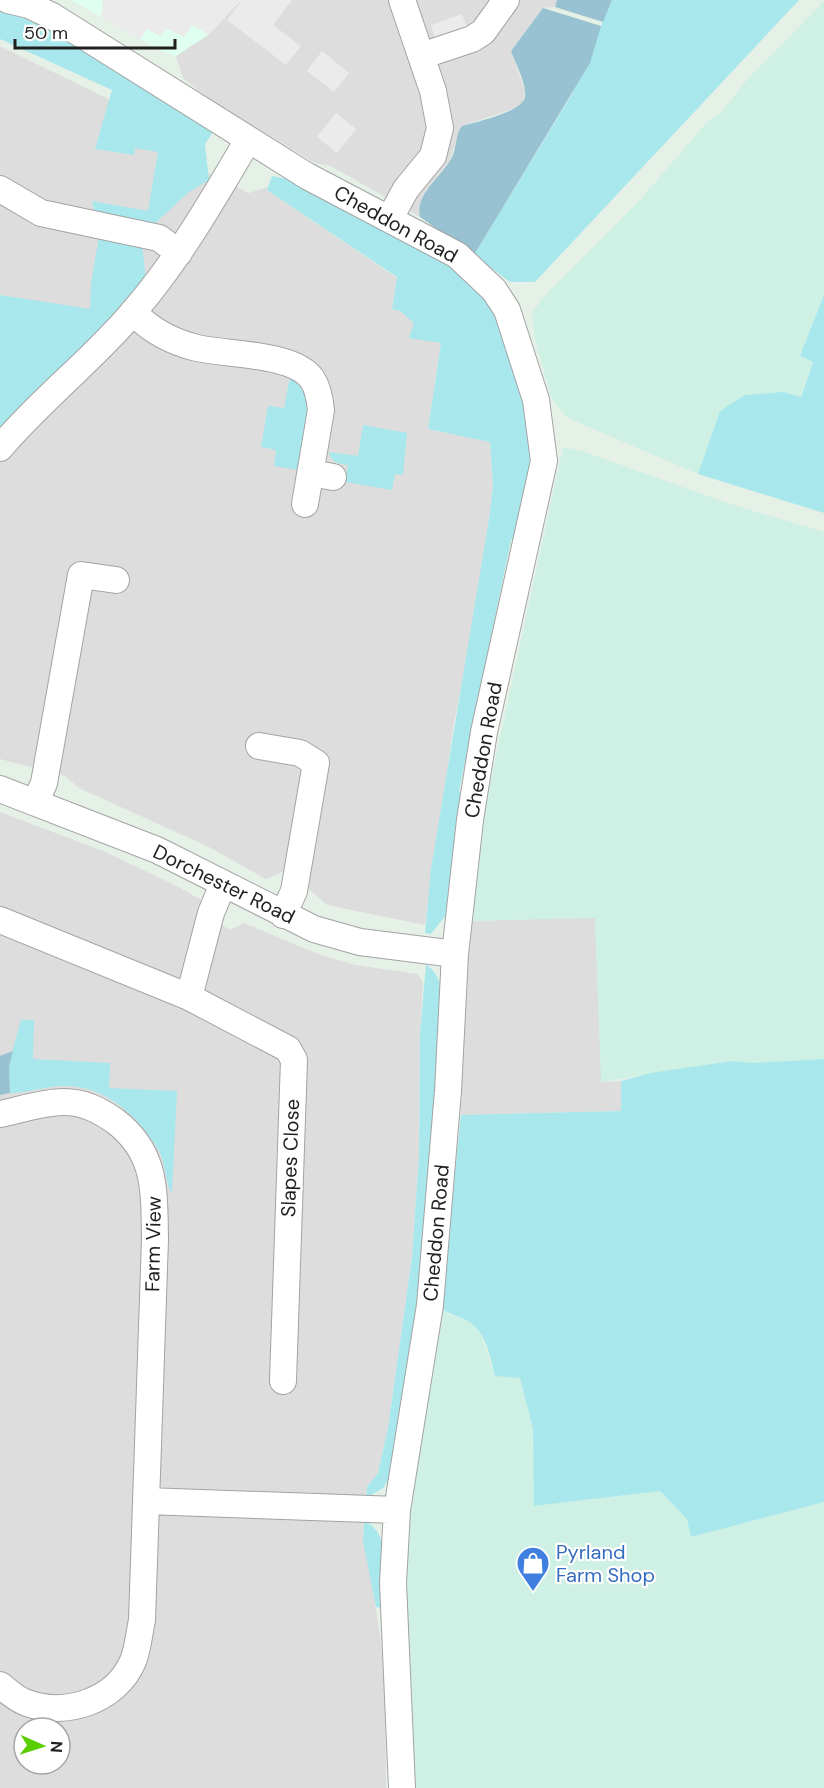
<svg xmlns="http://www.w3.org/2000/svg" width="824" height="1788" viewBox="0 0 824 1788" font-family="'DM Sans',sans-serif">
  <rect width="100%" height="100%" fill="#e5f0e7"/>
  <path fill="#dcdddc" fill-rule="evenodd" d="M 241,0 L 557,0 L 555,7 L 543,8 L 511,51 L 525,91 L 523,102 L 515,108 L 462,126 L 449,162 L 426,191 L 419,210 L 420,217 L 331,166 L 315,163 L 208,98 L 183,78 L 176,56 L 208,35 Z
    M 0,46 L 145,117 L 202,170 L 249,193 L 268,187 L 267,190 L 397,278 L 392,309 L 400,311 L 415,323 L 410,338 L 441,342 L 428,429 L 490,442 L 493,486 L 489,519 L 478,600 L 454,723 L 425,925 L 327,905 L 287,870 L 266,879 L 209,847 L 79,788 L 65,776 L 0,759 Z
    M 0,812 L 103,851 L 177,886 L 201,900 L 202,913 L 230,930 L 244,923 L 318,954 L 355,965 L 418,974 L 423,982 L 420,1034 L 419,1156 L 412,1257 L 388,1428 L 378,1473 L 367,1487 L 363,1529 L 380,1635 L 385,1690 L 386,1788 L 0,1788 ZM 24,1728 L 60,1728 L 60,1764 L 24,1764 Z
    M 595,917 L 602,1082 L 621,1081 L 622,1111 L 461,1115 L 464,989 L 470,921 Z"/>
  <path fill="#dffff1" d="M 71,0 L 241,0 L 208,35 L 176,56 L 162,51 Z"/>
  <path fill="#cff0e4" d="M 824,1 L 824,295 L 801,356 L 813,361 L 800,398 L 783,392 L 720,411 L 698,474 L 568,418 L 552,400 L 535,339 L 532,314 L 541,300 L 639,201 L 709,120 L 721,113 L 745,82 Z
    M 563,447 L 585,452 L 724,502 L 824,532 L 824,1059 L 752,1063 L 731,1061 L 601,1082 L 595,918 L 470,921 L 489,789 Z
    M 441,1307 L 450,1315 L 466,1320 L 479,1328 L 495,1376 L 520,1378 L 533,1429 L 535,1506 L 660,1491 L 687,1519 L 691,1537 L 824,1502 L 824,1788 L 413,1788 L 403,1590 L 410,1515 Z"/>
  <path fill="#a8e8ed" d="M 612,0 L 799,0 L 535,282 L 510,282 L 474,255 L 572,94 Z
    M 0,8 L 75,41 L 213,132 L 205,144 L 209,180 L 189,192 L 152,226 L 94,210 L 92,201 L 148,211 L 158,152 L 135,148 L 134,155 L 95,149 L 112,90 L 0,39 Z
    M 272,176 L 298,181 C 344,206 394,228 439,256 C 504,296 532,392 532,464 C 532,487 523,513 519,536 L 511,540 L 459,791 L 465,798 L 450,910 L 431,934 L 425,933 L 431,869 L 489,519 L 493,486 L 490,442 L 428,429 L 441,343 L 409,338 L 414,323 L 400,311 L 392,309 L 397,277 L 267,190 Z
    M 99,236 L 142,244 L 146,280 L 0,431 L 0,295 L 90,309 L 91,284 Z
    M 824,295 L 824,513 L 698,474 L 720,411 L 745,395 L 783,392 L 801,397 L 813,362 L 800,356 Z
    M 290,377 C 322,399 305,438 299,470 L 274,466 L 276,450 L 261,447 L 268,406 L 284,408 Z
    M 363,425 L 407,433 L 403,475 L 395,474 L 392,490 L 345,482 L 348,465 C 338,464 331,462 329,452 L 358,456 Z
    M 426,964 C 438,973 441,984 444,998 L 432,1184 L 425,1202 L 431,1223 L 393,1473 L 383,1488 L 366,1498 L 367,1487 L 378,1473 L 388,1428 L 412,1257 L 419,1156 L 420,1034 Z
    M 21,1020 L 34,1020 L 33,1059 L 110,1063 L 109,1088 L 177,1091 L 172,1193 C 166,1186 165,1162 159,1151 C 139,1117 106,1085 64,1086 C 46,1086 28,1093 10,1093 L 8,1067 Z
    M 824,1059 L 824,1502 L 691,1537 L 687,1519 L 660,1491 L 534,1506 L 533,1429 L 520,1378 L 495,1376 C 490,1357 486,1329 466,1320 C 456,1315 449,1315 441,1307 L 461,1115 L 621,1111 L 621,1081 L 651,1073 L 732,1061 L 752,1063 Z
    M 364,1520 C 395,1537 383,1578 381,1608 L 376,1607 L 363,1541 Z"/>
  <path fill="#98c2d1" d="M 557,0 L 612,0 L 603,22 L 555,7 Z
    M 543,8 L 601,26 L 590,63 L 474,255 L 420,217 C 415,193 442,177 452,157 C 457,147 455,135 462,126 C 476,122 522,112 525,97 C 527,84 515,63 511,51 Z
    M 13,1051 L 9,1067 L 10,1093 L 0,1095 L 0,1056 Z"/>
  <path fill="#ebebeb" d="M 103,0 L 241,0 L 208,35 L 193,25 L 184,37 L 167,29 L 160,37 L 148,29 L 140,39 L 101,17 Z
    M 292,0 L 273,25 L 301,46 L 286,65 L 227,20 L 242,0 Z
    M 462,14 L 468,30 L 436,40 L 431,25 Z
    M 322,51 L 349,73 L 334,92 L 307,71 Z
    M 336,113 L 356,129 L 337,153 L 317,137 Z"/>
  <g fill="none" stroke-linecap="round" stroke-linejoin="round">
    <defs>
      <path id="street" d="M 8,0 L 29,5 L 52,16 L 307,176 L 457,255 L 494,290 L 507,310 L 536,400 L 544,461 L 484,732 L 470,820 L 455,954 L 448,1091 L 430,1305 L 397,1510 L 393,1583 L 402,1788
        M 421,56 L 472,39 L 483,32 L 506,0
        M 0,189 L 41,213 L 159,238 L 179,253
        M 390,218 L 406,189 L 433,156 L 440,128 L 433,91 L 402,0
        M 133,312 C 151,331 172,342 197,348 C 227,355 294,353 312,379 C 318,388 320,400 321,410 L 305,504
        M 0,448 C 41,399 93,360 134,311 C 179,259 213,199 248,140
        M 311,473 L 333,477
        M 259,746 L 300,753 L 316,763 L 294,891 L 283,915
        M 0,789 L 157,850 L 314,929 L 360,942 L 455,954
        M 36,801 L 44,783 L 81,575 L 116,580
        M 0,920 L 189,997 L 288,1049 L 294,1060 L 283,1381
        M 189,997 L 211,913 L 223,884
        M 0,1114 C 20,1110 43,1102 64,1102 C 84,1102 99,1110 115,1121 C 157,1153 154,1191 155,1239 L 142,1620 C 139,1634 138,1649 133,1661 C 116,1701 66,1717 27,1703 C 17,1700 8,1691 0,1685
        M 146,1501 L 397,1510"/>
    </defs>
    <use href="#street" stroke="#a3a3a3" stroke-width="28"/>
    <use href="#street" stroke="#fff" stroke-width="26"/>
  </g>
  <defs>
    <symbol id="shop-pin" viewBox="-11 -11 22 30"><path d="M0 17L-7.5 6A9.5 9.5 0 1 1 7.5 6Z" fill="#3f7fe0" stroke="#fff"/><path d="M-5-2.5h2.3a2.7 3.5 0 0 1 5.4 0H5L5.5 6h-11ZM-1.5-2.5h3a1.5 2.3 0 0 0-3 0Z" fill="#fff"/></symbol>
  </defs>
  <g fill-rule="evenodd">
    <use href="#shop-pin" x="514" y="1544" width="38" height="52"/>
  </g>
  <g text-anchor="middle" stroke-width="4.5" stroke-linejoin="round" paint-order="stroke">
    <g font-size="20" fill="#1f1f1f" stroke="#fff">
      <text transform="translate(396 224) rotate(29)" y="7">Cheddon Road</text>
      <text transform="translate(483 750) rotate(-80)" y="7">Cheddon Road</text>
      <text transform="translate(224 884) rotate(26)" y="7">Dorchester Road</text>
      <text transform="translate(290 1158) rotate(-88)" y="7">Slapes Close</text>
      <text transform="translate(436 1233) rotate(-85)" y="7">Cheddon Road</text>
      <text transform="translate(153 1244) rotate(-89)" y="7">Farm View</text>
    </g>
    <g font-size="20" fill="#366cbe" stroke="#fff" text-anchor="start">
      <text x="556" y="1559">Pyrland<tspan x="556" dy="23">Farm Shop</tspan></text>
    </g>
  </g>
  <g transform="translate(42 1746) rotate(93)"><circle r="28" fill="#ffffff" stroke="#a5a5a5" stroke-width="1.5"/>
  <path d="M0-4.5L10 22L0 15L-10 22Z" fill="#59ce00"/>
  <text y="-9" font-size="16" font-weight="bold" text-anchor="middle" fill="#1f1f1f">N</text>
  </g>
  <path d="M15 39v9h160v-9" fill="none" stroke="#1f1f1f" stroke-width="3"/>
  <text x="24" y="39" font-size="18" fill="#1f1f1f" stroke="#ffffff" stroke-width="4.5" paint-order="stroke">50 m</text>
</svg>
